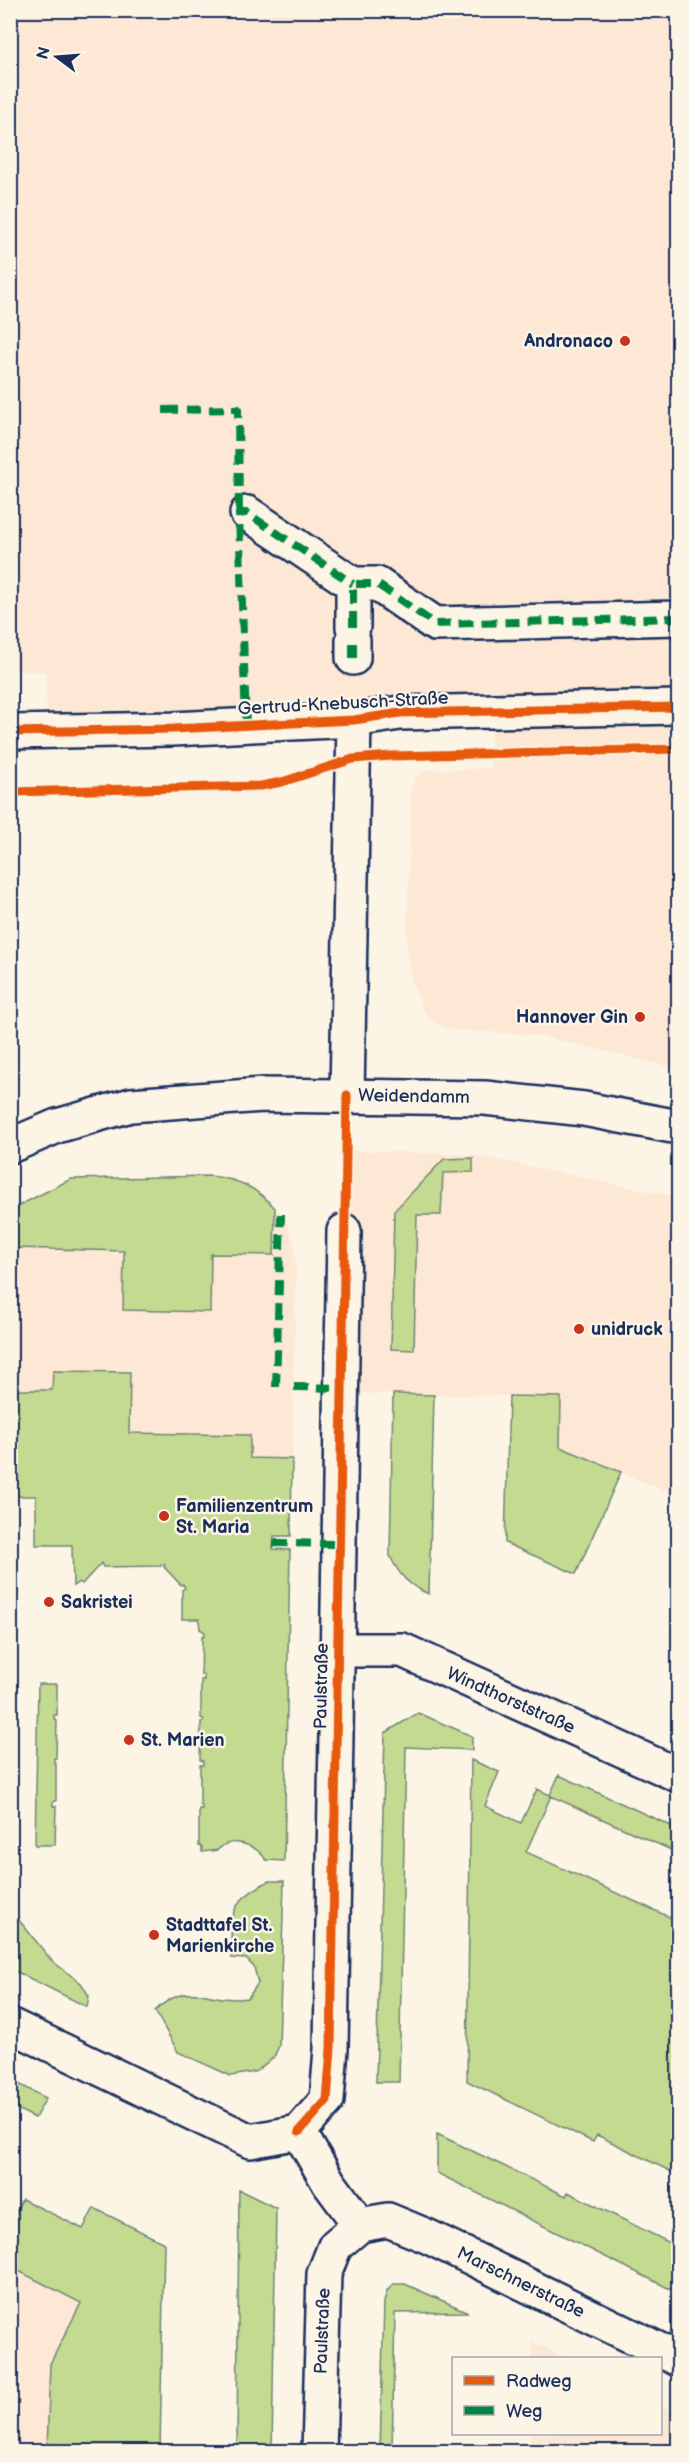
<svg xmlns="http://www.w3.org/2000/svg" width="689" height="2462" viewBox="0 0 689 2462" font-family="'Balsamiq Sans',sans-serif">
  <rect width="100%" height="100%" fill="#fcf5e5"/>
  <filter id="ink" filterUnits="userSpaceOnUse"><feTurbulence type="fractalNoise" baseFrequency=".0167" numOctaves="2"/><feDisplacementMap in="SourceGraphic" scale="12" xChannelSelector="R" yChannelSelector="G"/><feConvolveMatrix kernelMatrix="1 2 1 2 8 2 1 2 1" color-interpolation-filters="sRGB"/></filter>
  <g filter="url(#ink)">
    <path fill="#fce8d4" d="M 10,11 L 678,11 L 678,1069 L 542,1036 L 448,1029 L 436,1024 L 424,1012 L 413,984 L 407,952 L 411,789 L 416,777 L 428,770 L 491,768 L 491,712 L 47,723 L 46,671 L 11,671 Z
      M 346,1150 L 474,1155 L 672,1196 L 678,1195 L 678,1496 L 560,1447 L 561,1397 L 342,1393 Z
      M 210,1176 L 232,1178 L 254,1187 L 286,1220 L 294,1241 L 296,1264 L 291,1536 L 274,1536 L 273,1549 L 290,1550 L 285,1835 L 199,1809 L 202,1809 L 202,1805 L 200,1804 L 200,1765 L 203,1765 L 203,1761 L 200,1760 L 201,1722 L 203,1722 L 204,1719 L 201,1718 L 201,1680 L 204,1680 L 204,1675 L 201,1675 L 202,1636 L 204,1636 L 205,1632 L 200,1629 L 199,1619 L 182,1619 L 182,1590 L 185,1588 L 183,1584 L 181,1585 L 164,1567 L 165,1565 L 162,1564 L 161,1566 L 103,1567 L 101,1563 L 82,1584 L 79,1582 L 73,1586 L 72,1545 L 36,1545 L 36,1496 L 11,1496 L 11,1210 L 71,1179 Z
      M 10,2267 L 81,2303 L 50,2364 L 47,2451 L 11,2451 Z
      M 532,2341 L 566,2358 L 532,2358 Z
      M 661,2405 L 678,2414 L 678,2451 L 530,2451 L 530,2434 L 660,2434 Z"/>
    <path fill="#c4da90" stroke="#708477" stroke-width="1.5" d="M 473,1158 L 473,1172 L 443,1173 L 441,1215 L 417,1215 L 414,1350 L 391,1349 L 394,1211 L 444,1159 Z
      M 210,1176 C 238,1179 256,1187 275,1208 L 274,1255 L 211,1254 L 210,1312 L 123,1310 L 124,1251 L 14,1248 L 16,1207 L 71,1179 Z
      M 53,1371 L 130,1372 L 129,1433 L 250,1435 L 250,1458 L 292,1459 L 291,1536 L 274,1536 L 273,1549 L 290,1550 L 284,1861 L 266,1860 C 259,1848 240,1839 226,1844 C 222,1845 220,1849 217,1850 C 213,1851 207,1851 202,1852 L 202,1847 L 199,1846 L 199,1809 L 202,1809 L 202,1805 L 200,1804 L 200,1765 L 203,1765 L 203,1761 L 200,1760 L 201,1722 L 203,1722 L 204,1719 L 201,1718 L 201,1680 L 204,1680 L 204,1675 L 201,1675 L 202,1636 L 204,1636 L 205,1632 L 200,1629 L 199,1619 L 182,1619 L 182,1590 L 185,1588 L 183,1584 L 181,1585 L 164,1567 L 165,1565 L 162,1564 L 161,1566 L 103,1567 L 101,1563 L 82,1584 L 79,1582 L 73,1586 L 72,1545 L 36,1545 L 36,1496 L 11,1496 L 11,1390 L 52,1390 Z
      M 393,1394 L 434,1395 L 429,1594 C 409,1586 399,1575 390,1556 Z
      M 509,1396 L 561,1397 L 560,1447 L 621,1472 L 576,1574 L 505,1543 Z
      M 38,1684 L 57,1684 L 57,1715 L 54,1715 L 54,1719 L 57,1720 L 56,1758 L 54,1758 L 54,1763 L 56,1763 L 56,1801 L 53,1802 L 53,1806 L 56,1806 L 55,1845 L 35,1845 Z
      M 418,1713 L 472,1736 L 472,1750 L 406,1747 L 399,2082 L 376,2082 L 385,1733 Z
      M 471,1760 L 499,1772 L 485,1806 L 521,1823 L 537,1789 L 550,1795 L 559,1775 L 678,1829 L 678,1853 L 551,1796 L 526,1852 L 678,1921 L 678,2175 L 597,2135 L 593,2142 L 467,2081 Z
      M 269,1881 L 284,1881 L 279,2046 L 274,2057 L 255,2072 L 231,2076 L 178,2052 L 155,2011 C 190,1977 208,2004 248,1998 L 258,1983 L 254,1967 L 246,1959 L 231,1958 C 232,1913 226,1904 269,1881 Z
      M 10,1909 L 52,1961 L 81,1983 L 89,1996 L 87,2007 L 11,1969 Z
      M 11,2080 L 46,2098 L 35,2118 L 11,2106 Z
      M 437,2134 L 566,2196 L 568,2192 L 678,2247 L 678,2293 L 437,2173 Z
      M 239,2190 L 276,2208 L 272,2451 L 237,2451 Z
      M 22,2199 L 83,2229 L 94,2208 L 164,2243 L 160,2451 L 47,2451 L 50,2364 L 81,2303 L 11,2267 L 11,2223 Z
      M 394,2284 L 405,2284 L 468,2312 L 395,2313 L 392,2451 L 380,2451 L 384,2302 L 387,2291 Z"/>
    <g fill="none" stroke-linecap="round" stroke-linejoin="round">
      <defs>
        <path id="pedestrian" d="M 247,513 L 353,584
          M 353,627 L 353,584 L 377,584 L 435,624 L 678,618
          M 353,658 L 353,640"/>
        <path id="minor" d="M 10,732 L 173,729 L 354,720 L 400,713 L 678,707
          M 347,1095 L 354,720
          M 338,1650 L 402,1650 L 678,1775
          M 10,2025 L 250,2141 L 299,2132
          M 299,2132 L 327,2100 L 331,2049 L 344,1231
          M 299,2132 L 329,2183 L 360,2225
          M 319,2452 L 324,2274 L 335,2246 L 360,2225 L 388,2220 L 429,2237 L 678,2359"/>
        <path id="secondary" d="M 10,1146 L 57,1126 L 131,1105 L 263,1095 L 485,1098 L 584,1109 L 678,1127"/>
      </defs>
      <use href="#pedestrian" stroke="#1b2f5e" stroke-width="38"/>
      <use href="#minor" stroke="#1b2f5e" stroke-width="38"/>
      <use href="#secondary" stroke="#1b2f5e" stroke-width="38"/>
      <use href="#pedestrian" stroke="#fcf5e5" stroke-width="33"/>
      <use href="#minor" stroke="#fcf5e5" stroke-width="33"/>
      <use href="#secondary" stroke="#fcf5e5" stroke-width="33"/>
      <path stroke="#00873e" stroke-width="8" stroke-dasharray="15 8" stroke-linecap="butt" d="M 163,410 L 238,409 L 239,513
        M 353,627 L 353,584 L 377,584 L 435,624 L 678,618
        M 353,658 L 353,640
        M 246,725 L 239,513 L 247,513 L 353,584
        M 276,1387 L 281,1214
        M 294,1387 L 341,1388
        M 273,1543 L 340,1544"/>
      <defs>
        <path id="cycleway" d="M 10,732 L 173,729 L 354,720 L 400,713 L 678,707
          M 10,792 L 261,786 L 282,782 L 353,759 L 391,756 L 678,749
          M 299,2132 L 327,2100 L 331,2049 L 347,1095"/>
      </defs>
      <use href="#cycleway" stroke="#fcf5e5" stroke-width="13"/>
      <use href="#cycleway" stroke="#e8590c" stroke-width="9"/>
    </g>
  </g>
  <g fill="#c8321e" stroke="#fcf5e5" stroke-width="2">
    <circle cx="625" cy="341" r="6"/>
    <circle cx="640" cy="1017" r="6"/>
    <circle cx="579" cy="1329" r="6"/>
    <circle cx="164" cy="1516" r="6"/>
    <circle cx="49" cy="1602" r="6"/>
    <circle cx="129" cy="1740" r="6"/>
    <circle cx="154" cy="1935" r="6"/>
  </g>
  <g text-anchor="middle" stroke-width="5" stroke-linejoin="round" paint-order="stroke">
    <g font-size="18" font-weight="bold" fill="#1b2f5e" stroke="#fcf5e5" text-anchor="start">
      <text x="613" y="347" text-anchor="end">Andronaco</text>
      <text x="628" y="1023" text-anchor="end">Hannover Gin</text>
      <text x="591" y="1335">unidruck</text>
      <text x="176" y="1512">Familienzentrum<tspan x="176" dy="21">St. Maria</tspan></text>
      <text x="61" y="1608">Sakristei</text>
      <text x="141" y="1746">St. Marien</text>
      <text x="166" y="1931">Stadttafel St.<tspan x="166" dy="21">Marienkirche</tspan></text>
    </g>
    <g font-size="18" fill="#1b2f5e" stroke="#fcf5e5">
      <text transform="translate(343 703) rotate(-3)" y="6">Gertrud-Knebusch-Straße</text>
      <text transform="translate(414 1096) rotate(1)" y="6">Weidendamm</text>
      <text transform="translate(321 1686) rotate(-89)" y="6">Paulstraße</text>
      <text transform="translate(511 1700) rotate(24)" y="6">Windthorststraße</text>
      <text transform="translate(521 2282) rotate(26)" y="6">Marschnerstraße</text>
      <text transform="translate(322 2331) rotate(-88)" y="6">Paulstraße</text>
    </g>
  </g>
  <rect width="689" height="2462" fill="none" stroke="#fcf5e5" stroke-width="36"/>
  <rect x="18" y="18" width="653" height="2426" fill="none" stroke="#1b2f5e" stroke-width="2" filter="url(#ink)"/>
  <rect x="452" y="2357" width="210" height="78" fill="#fcf5e5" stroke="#a2a6af" stroke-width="1.5"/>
  <rect x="464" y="2376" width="30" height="9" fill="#e8590c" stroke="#a2a6af" stroke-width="1.5"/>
  <text x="506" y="2387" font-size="18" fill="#1b2f5e">Radweg</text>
  <rect x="464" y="2406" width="30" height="9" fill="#00873e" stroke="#a2a6af" stroke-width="1.5"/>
  <text x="506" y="2417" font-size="18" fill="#1b2f5e">Weg</text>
  <g transform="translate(57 57) rotate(286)" stroke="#fcf5e5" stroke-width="4.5" paint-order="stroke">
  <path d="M0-4.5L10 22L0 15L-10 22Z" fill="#1b2f5e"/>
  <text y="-9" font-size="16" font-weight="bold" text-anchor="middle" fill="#1b2f5e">N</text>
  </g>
</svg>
